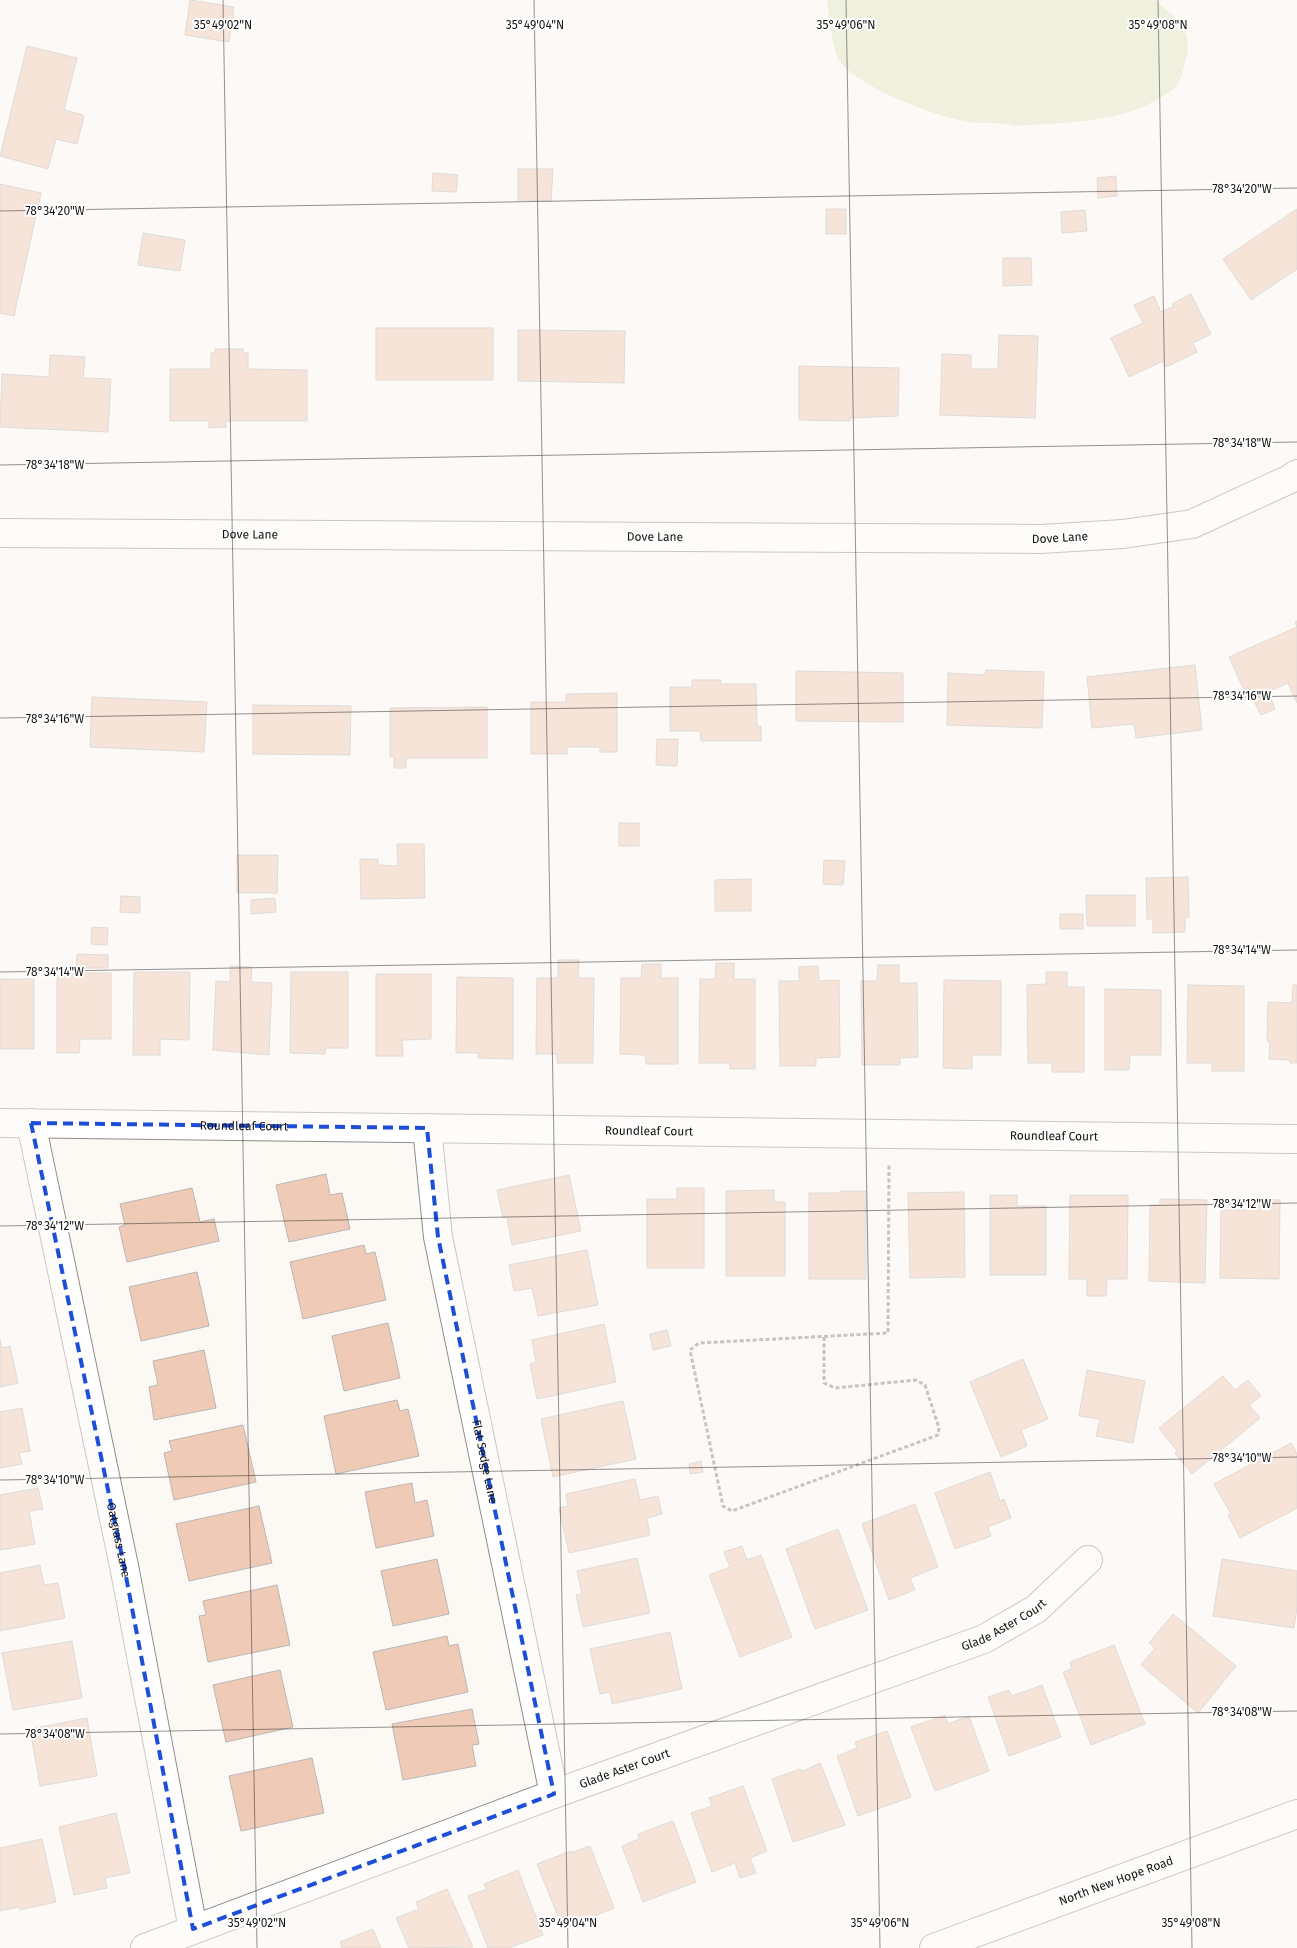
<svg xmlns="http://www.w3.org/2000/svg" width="1297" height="1948" viewBox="0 0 1297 1948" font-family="'Fira Sans',sans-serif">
  <rect width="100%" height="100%" fill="#fcf9f5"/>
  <path fill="#e0e7c2" d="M 827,0 L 1155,0 C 1177,19 1195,30 1185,62 C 1183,69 1181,81 1176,87 C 1173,90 1167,93 1163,96 C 1120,124 1066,122 1016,126 C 1000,121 981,125 964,121 C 931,115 862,88 841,63 C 832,53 829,14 827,0 Z"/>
  <path fill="#efcbb7" stroke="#bbb6b4" d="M 190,0 L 234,7 L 229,42 L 185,35 Z
    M 27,46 L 77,58 L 64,110 L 83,115 L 84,117 L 77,144 L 56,139 L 48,169 L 0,156 Z
    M 518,169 L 553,169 L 551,201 L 518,200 Z
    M 433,173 L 458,175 L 456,192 L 432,191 Z
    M 1116,176 L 1117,196 L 1098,198 L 1097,178 Z
    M 0,184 L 41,193 L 14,316 L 0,313 Z
    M 826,209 L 846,209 L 846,234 L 826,234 Z
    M 1297,209 L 1297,269 L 1251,300 L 1223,259 Z
    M 1085,210 L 1087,231 L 1062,233 L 1061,212 Z
    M 143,233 L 185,240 L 180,271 L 138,265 Z
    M 1003,258 L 1031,258 L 1032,285 L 1003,286 Z
    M 1191,294 L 1211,334 L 1193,343 L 1197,352 L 1195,353 L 1166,367 L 1163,361 L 1129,377 L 1111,338 L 1143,323 L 1134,305 L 1154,296 L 1161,312 L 1174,306 L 1172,304 Z
    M 376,328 L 493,328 L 493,380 L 376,380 Z
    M 518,330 L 625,331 L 624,383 L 518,381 Z
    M 999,335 L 1038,336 L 1035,418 L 940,415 L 942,354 L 971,355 L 971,369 L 998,369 Z
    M 215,349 L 243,349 L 243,353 L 248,353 L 248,369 L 307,370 L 307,421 L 226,421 L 226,427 L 209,428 L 209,421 L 170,421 L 170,369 L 211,369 L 211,353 L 215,353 Z
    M 50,355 L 85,357 L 83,378 L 111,379 L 108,432 L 0,427 L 2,374 L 49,377 Z
    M 799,366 L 899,368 L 898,416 L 850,418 L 850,421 L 799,420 Z
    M 1297,621 L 1297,703 L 1288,683 L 1268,692 L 1275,709 L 1261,715 L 1253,699 L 1249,701 L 1229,657 L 1297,627 L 1295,622 Z
    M 1195,665 L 1202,730 L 1136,738 L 1134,724 L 1092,728 L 1087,677 Z
    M 986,670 L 1044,672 L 1042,728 L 947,725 L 948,673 L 985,675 Z
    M 796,671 L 903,673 L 903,722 L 796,721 Z
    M 692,680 L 721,680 L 721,684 L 756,684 L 757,726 L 761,726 L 761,741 L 701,741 L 700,731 L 670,731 L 670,687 L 692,687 Z
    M 617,693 L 617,752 L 600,752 L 600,747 L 567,747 L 567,754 L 531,754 L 531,702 L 566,702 L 566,694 Z
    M 92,697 L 207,702 L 204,752 L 90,747 Z
    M 253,705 L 351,706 L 350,755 L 253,754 Z
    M 487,707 L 487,758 L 406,758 L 406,768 L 394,768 L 394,757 L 390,757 L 390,708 Z
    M 657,739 L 678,739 L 677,766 L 656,765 Z
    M 619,823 L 639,823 L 639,846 L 619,846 Z
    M 397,844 L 424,844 L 425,898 L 361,899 L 360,859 L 378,859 L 378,865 L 398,866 Z
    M 237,855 L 278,855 L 277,893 L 237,893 Z
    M 824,860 L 845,861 L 843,885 L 823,884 Z
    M 1188,877 L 1189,917 L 1185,917 L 1185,932 L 1153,933 L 1153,919 L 1147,919 L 1146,878 Z
    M 751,879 L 751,911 L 715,911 L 715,880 Z
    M 1086,895 L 1135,895 L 1135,926 L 1087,926 Z
    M 121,896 L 140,897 L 140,913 L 120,912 Z
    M 275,898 L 276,912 L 251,914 L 251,900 Z
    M 1060,914 L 1083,914 L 1083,929 L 1060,929 Z
    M 92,927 L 108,928 L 107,945 L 91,944 Z
    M 77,954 L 108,955 L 108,968 L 76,968 Z
    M 558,960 L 579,960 L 578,978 L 594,978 L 593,1063 L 557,1063 L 557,1054 L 536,1054 L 537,978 L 558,978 Z
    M 716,963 L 734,963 L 734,979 L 755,979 L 755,1069 L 730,1069 L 730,1063 L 699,1063 L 700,979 L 715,979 Z
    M 642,964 L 661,964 L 661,978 L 678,978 L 678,1064 L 646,1064 L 645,1055 L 620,1054 L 621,978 L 641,978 Z
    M 878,965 L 899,965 L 899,983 L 917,983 L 918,1057 L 900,1058 L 900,1065 L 862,1065 L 861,981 L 877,981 Z
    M 230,966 L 252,967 L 251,982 L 272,983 L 269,1055 L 213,1050 L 216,981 L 230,982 Z
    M 818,966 L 819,981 L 839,980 L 840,1057 L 816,1058 L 816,1066 L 780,1066 L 779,981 L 799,981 L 799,967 Z
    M 134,972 L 190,972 L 189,1040 L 160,1039 L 160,1055 L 133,1055 Z
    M 291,972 L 348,972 L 348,1048 L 326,1048 L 325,1054 L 290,1053 Z
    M 1046,972 L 1067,972 L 1067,987 L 1084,987 L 1084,1072 L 1052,1072 L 1052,1063 L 1028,1063 L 1027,985 L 1046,984 Z
    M 57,973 L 111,973 L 111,1039 L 80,1039 L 79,1053 L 57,1053 Z
    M 376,974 L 431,974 L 431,1039 L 402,1040 L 403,1056 L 376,1056 Z
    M 457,977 L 513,978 L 513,1059 L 478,1058 L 478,1053 L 456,1053 Z
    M 0,979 L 34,979 L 34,1049 L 0,1049 Z
    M 944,980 L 1001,981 L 1001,1055 L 972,1055 L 972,1069 L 943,1068 Z
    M 1188,985 L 1244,986 L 1244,1071 L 1212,1071 L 1212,1063 L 1187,1063 Z
    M 1293,985 L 1297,985 L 1297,1063 L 1290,1063 L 1289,1060 L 1269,1059 L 1270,1042 L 1267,1041 L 1268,1002 L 1292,1003 Z
    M 1105,989 L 1161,990 L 1161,1055 L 1130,1055 L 1129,1070 L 1105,1070 Z
    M 326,1174 L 330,1195 L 342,1193 L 350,1229 L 289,1242 L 276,1185 Z
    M 569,1175 L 581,1231 L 512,1245 L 507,1217 L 503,1218 L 497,1190 Z
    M 192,1188 L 200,1222 L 214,1219 L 219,1241 L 127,1262 L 119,1227 L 125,1225 L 120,1204 Z
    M 677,1188 L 704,1188 L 704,1268 L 647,1268 L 647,1199 L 677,1199 Z
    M 774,1190 L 774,1202 L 785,1202 L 785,1276 L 726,1276 L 726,1191 Z
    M 840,1191 L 866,1191 L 866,1279 L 809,1279 L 809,1193 L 840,1193 Z
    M 964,1192 L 965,1277 L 910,1278 L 908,1193 Z
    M 990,1195 L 1017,1195 L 1017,1206 L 1046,1206 L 1046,1275 L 990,1275 Z
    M 1070,1195 L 1128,1195 L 1127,1279 L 1107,1279 L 1106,1296 L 1087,1296 L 1087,1279 L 1069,1279 Z
    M 1160,1199 L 1207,1200 L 1205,1283 L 1149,1281 L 1150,1205 L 1160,1205 Z
    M 1251,1199 L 1280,1200 L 1279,1279 L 1220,1278 L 1221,1210 L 1251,1210 Z
    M 364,1245 L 366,1254 L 375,1252 L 386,1300 L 303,1319 L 290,1262 Z
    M 587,1250 L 598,1305 L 538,1316 L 532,1288 L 514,1291 L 509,1265 Z
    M 197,1272 L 209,1326 L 141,1341 L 129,1287 Z
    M 388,1323 L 400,1378 L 344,1391 L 332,1336 Z
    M 604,1324 L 616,1382 L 537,1399 L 530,1364 L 536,1362 L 532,1340 Z
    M 667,1330 L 671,1346 L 653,1350 L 650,1334 Z
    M 0,1340 L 2,1348 L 10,1346 L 18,1383 L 0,1387 Z
    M 204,1350 L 216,1408 L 154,1420 L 149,1387 L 158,1385 L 153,1361 Z
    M 1023,1359 L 1048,1419 L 1021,1430 L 1027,1446 L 1001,1457 L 970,1382 Z
    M 1087,1370 L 1145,1381 L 1133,1443 L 1096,1436 L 1100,1419 L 1079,1416 Z
    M 1223,1376 L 1235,1390 L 1248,1380 L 1261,1396 L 1249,1405 L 1260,1418 L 1192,1474 L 1175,1453 L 1177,1451 L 1159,1428 Z
    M 397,1400 L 400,1411 L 408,1409 L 419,1456 L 336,1474 L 324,1416 Z
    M 623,1401 L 636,1459 L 553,1477 L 541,1419 Z
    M 22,1408 L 30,1451 L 19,1453 L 22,1464 L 0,1468 L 0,1412 Z
    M 243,1425 L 256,1482 L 174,1500 L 164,1453 L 172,1451 L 169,1441 Z
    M 1291,1443 L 1297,1454 L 1297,1508 L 1240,1538 L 1228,1515 L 1231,1514 L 1214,1484 Z
    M 701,1461 L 703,1472 L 690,1474 L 689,1464 Z
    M 990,1472 L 1000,1501 L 1004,1499 L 1011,1518 L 988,1527 L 991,1536 L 955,1549 L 935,1493 Z
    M 635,1479 L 640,1500 L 658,1496 L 662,1514 L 647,1518 L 650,1535 L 569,1553 L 559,1508 L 568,1506 L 566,1494 Z
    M 412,1483 L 415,1503 L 427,1500 L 434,1536 L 376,1548 L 365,1492 Z
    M 38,1488 L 43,1509 L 29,1511 L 35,1544 L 0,1550 L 0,1495 Z
    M 915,1504 L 938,1567 L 910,1578 L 915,1590 L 889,1600 L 862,1524 Z
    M 259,1506 L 272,1563 L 189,1581 L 176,1524 Z
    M 838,1529 L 868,1610 L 815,1629 L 786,1549 Z
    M 742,1546 L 747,1560 L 761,1555 L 792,1637 L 740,1657 L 709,1575 L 730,1567 L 724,1552 Z
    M 637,1558 L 650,1613 L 583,1627 L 576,1595 L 582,1594 L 577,1571 Z
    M 437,1559 L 449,1614 L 393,1626 L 381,1571 Z
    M 1222,1559 L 1297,1571 L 1297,1607 L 1294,1628 L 1213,1616 Z
    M 40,1565 L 44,1585 L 58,1583 L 65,1618 L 0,1631 L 0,1573 Z
    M 277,1585 L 290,1645 L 208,1662 L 199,1616 L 206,1615 L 203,1601 Z
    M 1173,1614 L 1236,1666 L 1198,1713 L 1141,1665 L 1155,1648 L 1149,1643 Z
    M 670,1632 L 682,1689 L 612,1704 L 610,1692 L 600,1694 L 590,1649 Z
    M 447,1636 L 449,1646 L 458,1644 L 468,1692 L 386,1710 L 373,1652 Z
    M 72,1641 L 82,1698 L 13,1710 L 2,1653 Z
    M 1114,1645 L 1145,1724 L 1091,1745 L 1063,1672 L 1072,1669 L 1070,1662 Z
    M 280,1670 L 293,1727 L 226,1742 L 213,1685 Z
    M 1042,1685 L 1061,1737 L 1009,1756 L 988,1697 L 1009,1690 L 1012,1696 Z
    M 472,1709 L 479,1744 L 472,1745 L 476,1766 L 403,1780 L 392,1724 Z
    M 945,1715 L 948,1724 L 969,1716 L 989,1771 L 935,1791 L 911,1727 Z
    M 87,1718 L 97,1776 L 40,1786 L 30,1729 Z
    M 887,1731 L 911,1797 L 858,1816 L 837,1756 L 857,1748 L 855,1742 Z
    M 312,1758 L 324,1813 L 241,1831 L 229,1776 Z
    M 820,1763 L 845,1825 L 793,1842 L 772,1779 L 800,1769 L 803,1771 Z
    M 743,1786 L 767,1851 L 750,1858 L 756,1873 L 740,1878 L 735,1863 L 712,1872 L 691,1813 L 712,1806 L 709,1798 Z
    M 116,1813 L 130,1873 L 105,1878 L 107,1888 L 74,1895 L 59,1827 Z
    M 673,1821 L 696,1882 L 643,1902 L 622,1846 L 639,1839 L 638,1834 Z
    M 42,1839 L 56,1902 L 20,1910 L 19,1907 L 0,1911 L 0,1848 Z
    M 590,1846 L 614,1908 L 563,1929 L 537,1864 L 571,1851 L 571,1853 Z
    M 518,1870 L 543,1935 L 509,1948 L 488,1948 L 468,1896 L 487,1889 L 484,1884 Z
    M 447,1889 L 473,1947 L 409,1948 L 396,1918 L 419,1909 L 416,1902 Z
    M 373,1929 L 381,1948 L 342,1948 L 340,1942 Z"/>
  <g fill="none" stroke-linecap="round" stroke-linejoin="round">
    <defs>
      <g id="minor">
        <path id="s1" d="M 0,533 L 1041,539 L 1123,534 L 1192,524 L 1290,479 L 1297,474"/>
        <path id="s2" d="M 0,1123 L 1297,1139"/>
        <path id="s3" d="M 31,1123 L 124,1566 L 193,1929"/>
        <path id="s4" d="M 427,1128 L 438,1237 L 554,1794"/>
        <path id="s5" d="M 145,1948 L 554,1794 L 984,1639 L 1036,1609 L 1088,1560"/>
      </g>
      <g id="major">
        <path id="s6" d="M 934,1948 L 1297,1814"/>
      </g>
    </defs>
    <use href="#minor" stroke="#8f8c89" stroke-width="30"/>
    <use href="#major" stroke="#8f8c89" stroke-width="30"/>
    <path stroke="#878583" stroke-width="3" stroke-dasharray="4 2.5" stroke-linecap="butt" d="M 824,1337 L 824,1383 L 835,1388 L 916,1380 L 925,1385 L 939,1428 L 938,1435 L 732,1511 L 723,1506 L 690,1350 L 699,1343 L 888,1333 L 889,1164"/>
    <use href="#minor" stroke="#fff" stroke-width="28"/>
    <use href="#major" stroke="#fff" stroke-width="28"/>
  </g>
  <path d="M0 0H1297V1948H0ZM 31,1123 L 427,1128 L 438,1237 L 554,1794 L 193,1929 L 124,1566 Z" fill="#fcf9f5" fill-opacity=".55" fill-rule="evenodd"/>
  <path fill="none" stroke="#1d4ed8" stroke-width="4" stroke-dasharray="10 6" stroke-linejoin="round" d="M 31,1123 L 427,1128 L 438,1237 L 554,1794 L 193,1929 L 124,1566 Z"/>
  <path fill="none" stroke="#151413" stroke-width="1" stroke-opacity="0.45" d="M 223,0 L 257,1948M 534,0 L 568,1948M 846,0 L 880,1948M 1158,0 L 1192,1948M 0,211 L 1297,188M 0,465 L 1297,442M 0,718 L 1297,696M 0,972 L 1297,950M 0,1226 L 1297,1203M 0,1480 L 1297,1457M 0,1734 L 1297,1711"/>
  <g text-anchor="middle" stroke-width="4" stroke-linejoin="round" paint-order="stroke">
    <g font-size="12" fill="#151413" stroke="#fff">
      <text dy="4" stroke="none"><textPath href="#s1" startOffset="250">Dove Lane</textPath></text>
      <text dy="4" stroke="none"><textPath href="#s1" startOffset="655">Dove Lane</textPath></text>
      <text dy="4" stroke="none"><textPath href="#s1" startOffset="1060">Dove Lane</textPath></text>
      <text dy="4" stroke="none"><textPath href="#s2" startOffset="244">Roundleaf Court</textPath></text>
      <text dy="4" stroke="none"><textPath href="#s2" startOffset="649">Roundleaf Court</textPath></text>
      <text dy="4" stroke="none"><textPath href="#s2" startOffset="1054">Roundleaf Court</textPath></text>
      <text dy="4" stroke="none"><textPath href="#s4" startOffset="339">Flat Sedge Lane</textPath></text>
      <text dy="4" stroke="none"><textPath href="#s3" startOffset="426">Oatgrass Lane</textPath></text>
      <text dy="4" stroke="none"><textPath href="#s5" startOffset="918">Glade Aster Court</textPath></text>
      <text dy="4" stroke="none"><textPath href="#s5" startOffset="512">Glade Aster Court</textPath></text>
      <text dy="4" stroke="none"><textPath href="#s6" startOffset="194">North New Hope Road</textPath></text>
    </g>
  </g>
  <g font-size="12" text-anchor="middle" fill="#151413" stroke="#fff" stroke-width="4" stroke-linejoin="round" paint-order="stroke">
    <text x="223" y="29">35°49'02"N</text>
    <text x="535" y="29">35°49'04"N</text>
    <text x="846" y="29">35°49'06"N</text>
    <text x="1158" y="29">35°49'08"N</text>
    <text x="1242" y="193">78°34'20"W</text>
    <text x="55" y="215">78°34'20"W</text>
    <text x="1242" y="447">78°34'18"W</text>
    <text x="55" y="469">78°34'18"W</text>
    <text x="1242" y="700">78°34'16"W</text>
    <text x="55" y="723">78°34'16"W</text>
    <text x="1242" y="954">78°34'14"W</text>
    <text x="55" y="976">78°34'14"W</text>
    <text x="1242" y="1208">78°34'12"W</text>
    <text x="55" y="1230">78°34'12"W</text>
    <text x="1242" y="1462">78°34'10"W</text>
    <text x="55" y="1484">78°34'10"W</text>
    <text x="1242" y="1716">78°34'08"W</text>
    <text x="55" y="1738">78°34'08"W</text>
    <text x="257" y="1927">35°49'02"N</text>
    <text x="568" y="1927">35°49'04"N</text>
    <text x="880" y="1927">35°49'06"N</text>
    <text x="1191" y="1927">35°49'08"N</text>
  </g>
</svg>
